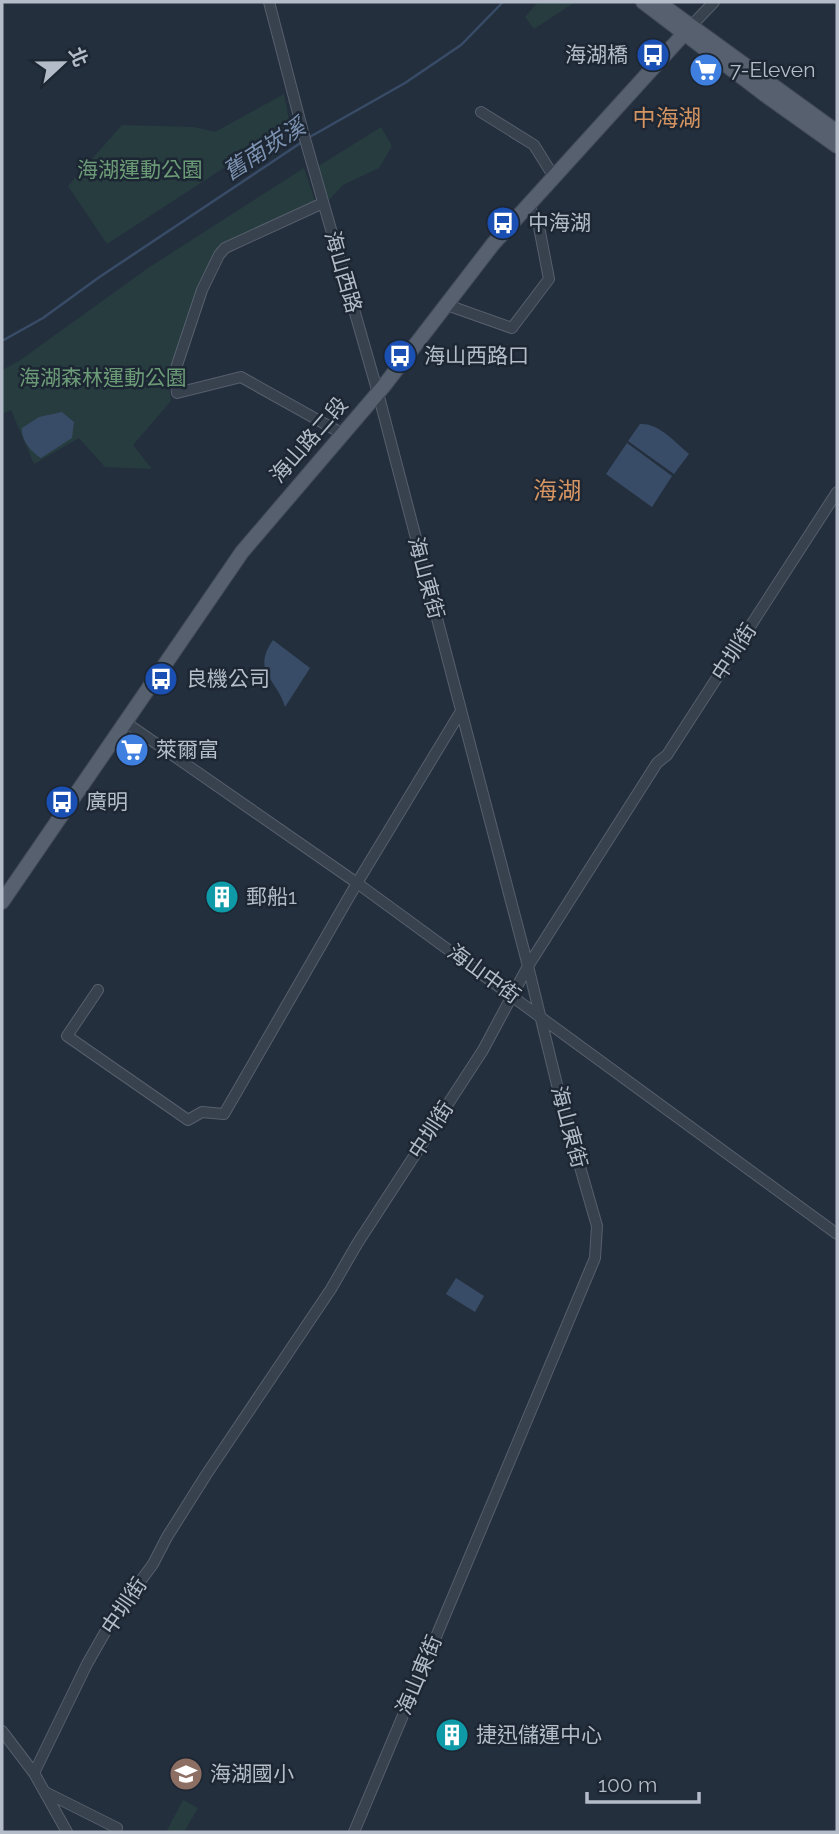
<svg xmlns="http://www.w3.org/2000/svg" width="839" height="1834" viewBox="0 0 839 1834" font-family="Raleway,'Noto Sans TC',sans-serif">
  <rect width="100%" height="100%" fill="#242f3e"/>
  <path fill="#263c3f" d="M 538,2 L 575,2 L 534,29 L 525,17 Z
    M 284,94 L 290,125 L 107,244 L 68,186 L 122,125 L 194,127 L 215,132 Z
    M 381,127 L 392,146 L 379,168 L 343,185 L 326,203 L 317,167 Z
    M 304,168 L 315,201 L 222,247 L 211,263 L 167,376 L 171,401 L 133,445 L 152,469 L 105,467 L 79,438 L 34,464 L 11,410 L 2,414 L 2,370 L 19,361 L 148,268 Z
    M 183,1800 L 198,1808 L 184,1832 L 166,1832 Z"/>
  <path fill="#394c67" d="M 62,412 L 74,422 L 72,438 L 41,458 C 31,452 21,440 22,428 L 39,417 Z
    M 640,424 C 659,423 675,442 689,454 L 674,474 L 628,441 Z
    M 627,443 L 672,476 L 652,507 L 606,474 Z
    M 273,640 L 310,668 L 285,707 C 277,678 251,672 273,640 Z
    M 456,1278 L 484,1296 L 475,1312 L 446,1294 Z"/>
  <g fill="none" stroke-linecap="round" stroke-linejoin="round">
    <path stroke="#394c67" stroke-width="2.5" d="M 308,138 L 405,83 L 461,45 L 503,2
      M 2,341 L 43,318 L 98,278 L 302,142"/>
    <defs>
      <path id="minor" d="M 269,2 L 303,132 L 378,393 L 528,966 L 561,1101 L 597,1226 L 595,1258 L 354,1832
        M 691,26 L 714,2
        M 481,112 L 534,145 L 554,177
        M 323,203 L 225,248 L 219,255 L 202,290 L 175,371 L 177,393 L 241,377 L 343,434
        M 447,305 L 512,328 L 549,279 L 539,227 L 529,206
        M 125,722 L 357,883 L 837,1234
        M 98,990 L 67,1036 L 188,1120 L 202,1112 L 224,1114 L 357,883 L 461,711
        M 2,1731 L 34,1773 L 67,1832
        M 34,1773 L 87,1664 L 112,1620 L 153,1564 L 167,1537 L 206,1475 L 331,1289 L 357,1244 L 483,1050 L 528,966 L 657,763 L 667,755 L 837,492
        M 45,1792 L 117,1828 L 116,1832"/>
      <path id="major" d="M 643,2 L 764,94 L 837,146
        M 658,2 L 837,132
        M 2,902 L 242,552 L 383,387 L 493,244 L 691,26"/>
    </defs>
    <use href="#minor" stroke="#565f6c" stroke-width="12"/>
    <use href="#major" stroke="#414a57" stroke-width="16"/>
    <use href="#minor" stroke="#38414e" stroke-width="10"/>
    <use href="#major" stroke="#56606e" stroke-width="14"/>
  </g>
  <defs>
    <symbol id="bus-disc" viewBox="-11 -11 22 22"><circle r="9.5" fill="#1a4fb4" stroke="#1d2633"/><path d="M-5-6H5V4H4V6H2V4H-2V6H-4V4H-5ZM-3.5-4V0h7V-4ZM-3.5 1.2v1.5H-2V1.2ZM2 1.2v1.5H3.5V1.2Z" fill="#fff"/></symbol>
    <symbol id="supermarket-disc" viewBox="-11 -11 22 22"><circle r="9.5" fill="#3f7fe0" stroke="#1d2633"/><path d="M-6-5.5h2.5l.6 2H6L4.5 2H-2.5L-4.4-4H-6ZM-1.5 3.2a1.3 1.3 0 1 0 .1 0ZM3 3.2a1.3 1.3 0 1 0 .1 0Z" fill="#fff"/></symbol>
    <symbol id="building-disc" viewBox="-11 -11 22 22"><circle r="9.5" fill="#0f9aa8" stroke="#1d2633"/><path d="M-4-6H4V6H1V3H-1V6H-4ZM-2.5-4.3h1.7v1.8h-1.7ZM.8-4.3h1.7v1.8H.8ZM-2.5-1h1.7V.8h-1.7ZM.8-1h1.7V.8H.8Z" fill="#fff"/></symbol>
    <symbol id="school-disc" viewBox="-11 -11 22 22"><circle r="9.5" fill="#8d6e63" stroke="#1d2633"/><path d="M0-5L7-2L0 1L-7-2ZM-4 1L0 2.5L4 1V4Q0 6-4 4Z" fill="#fff"/></symbol>
  </defs>
  <g fill-rule="evenodd">
    <use href="#bus-disc" x="634" y="36" width="38" height="38"/>
    <use href="#supermarket-disc" x="687" y="51" width="38" height="38"/>
    <use href="#bus-disc" x="484" y="204" width="38" height="38"/>
    <use href="#bus-disc" x="381" y="337" width="38" height="38"/>
    <use href="#bus-disc" x="142" y="660" width="38" height="38"/>
    <use href="#supermarket-disc" x="113" y="731" width="38" height="38"/>
    <use href="#bus-disc" x="43" y="783" width="38" height="38"/>
    <use href="#building-disc" x="203" y="878" width="38" height="38"/>
    <use href="#building-disc" x="433" y="1716" width="38" height="38"/>
    <use href="#school-disc" x="167" y="1755" width="38" height="38"/>
  </g>
  <g text-anchor="middle" stroke-width="5" stroke-linejoin="round" paint-order="stroke">
    <g font-size="21" fill="#b4bcc9" stroke="#1d2633" text-anchor="start">
      <text x="628" y="62" text-anchor="end">海湖橋</text>
      <text x="730" y="77">7-Eleven</text>
      <text x="528" y="230">中海湖</text>
      <text x="424" y="363">海山西路口</text>
      <text x="186" y="686">良機公司</text>
      <text x="156" y="757">萊爾富</text>
      <text x="86" y="809">廣明</text>
      <text x="246" y="904">郵船1</text>
      <text x="476" y="1742">捷迅儲運中心</text>
      <text x="210" y="1781">海湖國小</text>
    </g>
    <g font-size="21" fill="#6b9a76" stroke="#1d2633">
      <text x="140" y="177">海湖運動公園</text>
      <text x="103" y="385">海湖森林運動公園</text>
    </g>
    <g font-size="21" fill="#b4bcc9" stroke="#1d2633">
      <text transform="translate(343 272) rotate(74)" y="7">海山西路</text>
      <text transform="translate(309 440) rotate(-49)" y="7">海山路二段</text>
      <text transform="translate(426 578) rotate(75)" y="7">海山東街</text>
      <text transform="translate(734 652) rotate(-57)" y="7">中圳街</text>
      <text transform="translate(484 974) rotate(36)" y="7">海山中街</text>
      <text transform="translate(569 1127) rotate(75)" y="7">海山東街</text>
      <text transform="translate(431 1130) rotate(-57)" y="7">中圳街</text>
      <text transform="translate(124 1606) rotate(-56)" y="7">中圳街</text>
      <text transform="translate(419 1675) rotate(-67)" y="7">海山東街</text>
    </g>
    <g font-size="23" fill="#d59563" stroke="#1d2633">
      <text x="667" y="126">中海湖</text>
    </g>
    <g font-size="23" font-style="italic" fill="#7c92b1" stroke="#1d2633">
      <text transform="translate(264 149) rotate(-33)" y="8">舊南崁溪</text>
    </g>
    <g font-size="24" fill="#d59563" stroke="#1d2633">
      <text x="557" y="499">海湖</text>
    </g>
  </g>
  <rect width="839" height="1834" fill="none" stroke="#b4bcc9" stroke-width="7"/>
  <g transform="translate(63 63) rotate(68)" stroke="#1d2633" stroke-width="5" paint-order="stroke">
  <path d="M0-5L12 26L0 18L-12 26Z" fill="#b4bcc9"/>
  <text y="-10" font-size="19" font-weight="bold" text-anchor="middle" fill="#b4bcc9">北</text>
  </g>
  <path d="M587 1792v10h112v-10" fill="none" stroke="#b4bcc9" stroke-width="3.5"/>
  <text x="598" y="1792" font-size="21" fill="#b4bcc9" stroke="#1d2633" stroke-width="5" paint-order="stroke">100 m</text>
</svg>
